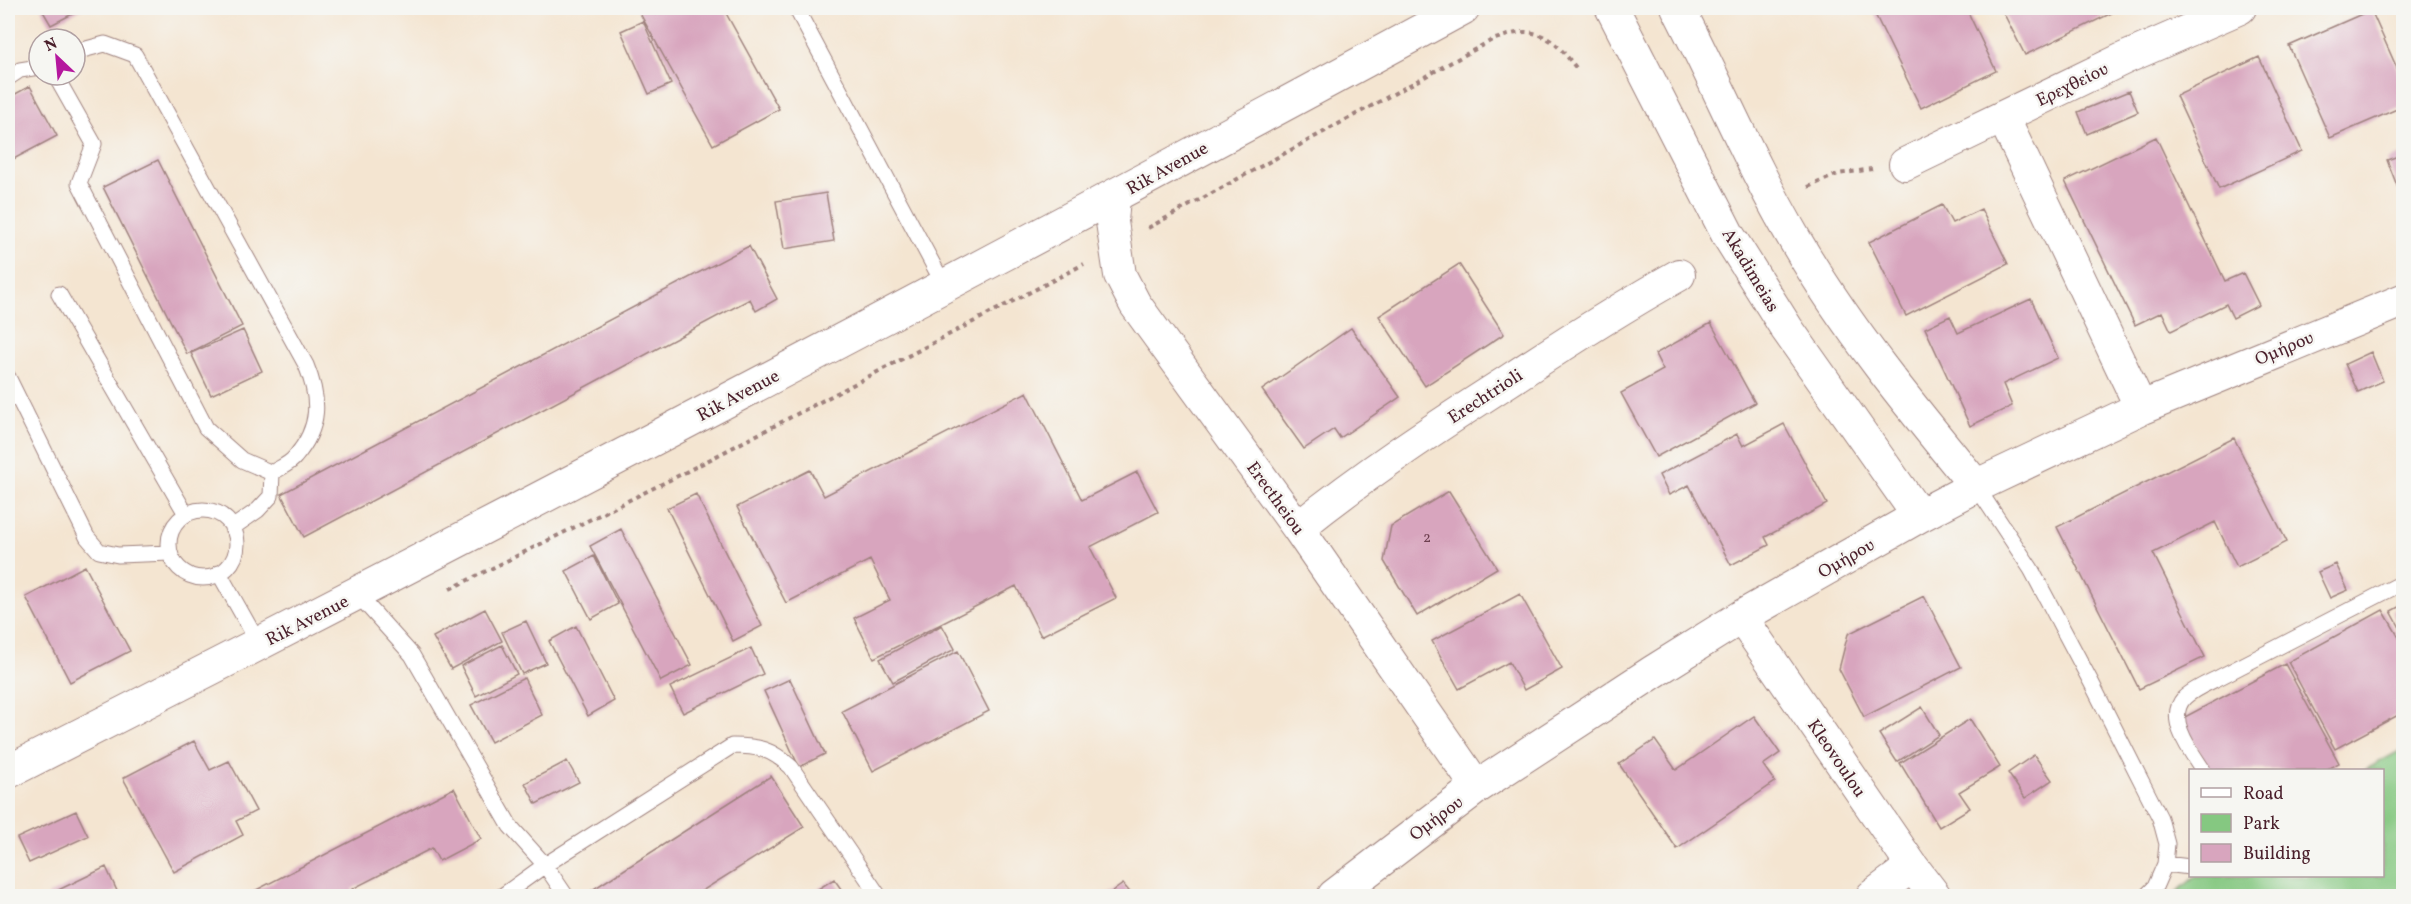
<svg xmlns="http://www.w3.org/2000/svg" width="2411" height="904" viewBox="0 0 2411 904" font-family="Vollkorn,serif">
  <rect width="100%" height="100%" fill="#f6f6f2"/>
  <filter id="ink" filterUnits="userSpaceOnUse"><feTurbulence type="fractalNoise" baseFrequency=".0167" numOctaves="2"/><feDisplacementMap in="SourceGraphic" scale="12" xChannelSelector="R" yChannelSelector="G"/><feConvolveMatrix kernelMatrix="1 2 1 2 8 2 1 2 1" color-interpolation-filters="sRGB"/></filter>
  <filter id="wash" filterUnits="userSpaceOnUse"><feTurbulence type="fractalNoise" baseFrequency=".008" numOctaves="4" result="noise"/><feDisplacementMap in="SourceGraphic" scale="24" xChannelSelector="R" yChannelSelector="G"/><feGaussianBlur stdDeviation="1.35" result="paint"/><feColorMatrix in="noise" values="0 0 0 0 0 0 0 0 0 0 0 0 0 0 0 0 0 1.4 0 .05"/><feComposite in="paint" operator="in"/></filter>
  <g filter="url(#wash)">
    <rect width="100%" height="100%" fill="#f4e5d1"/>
    <path fill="#85c881" stroke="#687456" stroke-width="1.5" d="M 2403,749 L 2403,896 L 2172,896 L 2196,876 L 2382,876 L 2382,770 L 2365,770 Z"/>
    <g id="blocks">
      <path fill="#d8a5be" d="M 41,8 L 84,8 L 51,25 Z
        M 637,8 L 723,8 L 779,109 L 713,145 Z
        M 1872,8 L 1966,8 L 1996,71 L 1921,108 Z
        M 2001,8 L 2114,8 L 2116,11 L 2025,55 Z
        M 2371,10 L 2404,84 L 2404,106 L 2330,138 L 2289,46 Z
        M 643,21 L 671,84 L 649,94 L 621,31 Z
        M 2259,57 L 2302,151 L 2219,189 L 2176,96 Z
        M 30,86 L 57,136 L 8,162 L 8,98 Z
        M 2129,91 L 2138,112 L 2087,134 L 2078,112 Z
        M 2156,137 L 2225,281 L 2243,273 L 2259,305 L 2233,318 L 2226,304 L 2171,331 L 2162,312 L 2135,325 L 2065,181 Z
        M 2404,154 L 2404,201 L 2403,201 L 2387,160 Z
        M 158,160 L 242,326 L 187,354 L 103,187 Z
        M 826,193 L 834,241 L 784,249 L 776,201 Z
        M 1942,205 L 1952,223 L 1981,209 L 2008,264 L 1906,316 L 1869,242 Z
        M 749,246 L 777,299 L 756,311 L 750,299 L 304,537 L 281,494 Z
        M 1459,264 L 1504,334 L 1425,386 L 1379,316 Z
        M 2031,299 L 2058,358 L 2003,384 L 2012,406 L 1970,426 L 1925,328 L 1950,316 L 1958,333 Z
        M 1711,323 L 1755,403 L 1656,457 L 1621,393 L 1663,370 L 1655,354 Z
        M 1351,328 L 1400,397 L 1340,438 L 1334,429 L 1304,449 L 1262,390 Z
        M 243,330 L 262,371 L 211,395 L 191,353 Z
        M 2371,352 L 2383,381 L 2358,392 L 2345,364 Z
        M 1027,392 L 1082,500 L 1137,472 L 1158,512 L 1090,547 L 1116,598 L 1041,636 L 1016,586 L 874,658 L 854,618 L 890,600 L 870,560 L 786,603 L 737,507 L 810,470 L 824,496 Z
        M 1784,424 L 1827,504 L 1765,537 L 1769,545 L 1731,565 L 1689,485 L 1669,495 L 1659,475 L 1737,434 L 1743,446 Z
        M 2234,438 L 2287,542 L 2237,567 L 2215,522 L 2153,553 L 2205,657 L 2139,689 L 2057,527 Z
        M 1449,491 L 1497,568 L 1417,616 L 1384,561 L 1391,526 Z
        M 696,494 L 762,626 L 733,641 L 667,508 Z
        M 621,529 L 692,665 L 661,681 L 590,546 Z
        M 594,556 L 618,604 L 591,619 L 566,571 Z
        M 2336,564 L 2348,590 L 2330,598 L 2318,572 Z
        M 85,566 L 130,651 L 70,682 L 26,597 Z
        M 1520,594 L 1562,669 L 1524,690 L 1509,662 L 1459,689 L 1432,641 Z
        M 1924,596 L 1961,667 L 1864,717 L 1839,669 L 1848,634 Z
        M 2404,604 L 2404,635 L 2391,611 Z
        M 485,609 L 502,641 L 451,669 L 433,637 Z
        M 2383,610 L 2404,646 L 2404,712 L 2335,749 L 2288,662 Z
        M 526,621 L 546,663 L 522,674 L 502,632 Z
        M 942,625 L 955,649 L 893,682 L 880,659 Z
        M 576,626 L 614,701 L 588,716 L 549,641 Z
        M 502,645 L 517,674 L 476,696 L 461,666 Z
        M 751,648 L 763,674 L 683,713 L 670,687 Z
        M 958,651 L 989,711 L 873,771 L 842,711 Z
        M 2285,664 L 2339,763 L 2325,770 L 2209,770 L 2181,719 Z
        M 524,678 L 542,715 L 491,742 L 471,705 Z
        M 790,679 L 825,754 L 799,767 L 764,691 Z
        M 1922,707 L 1939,735 L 1897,762 L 1879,734 Z
        M 1754,716 L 1780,753 L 1763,765 L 1775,782 L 1677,849 L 1619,764 L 1655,740 L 1676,770 Z
        M 1970,719 L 2000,767 L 1959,792 L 1970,808 L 1939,827 L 1900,763 Z
        M 194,741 L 210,770 L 229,761 L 256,811 L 236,821 L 243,835 L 174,872 L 123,778 Z
        M 2034,755 L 2052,780 L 2025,798 L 2008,773 Z
        M 567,761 L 579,782 L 536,804 L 525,783 Z
        M 771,776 L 804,827 L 694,896 L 592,896 L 589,892 Z
        M 454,788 L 481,839 L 439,861 L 432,848 L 352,889 L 355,896 L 245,896 Z
        M 76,811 L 88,836 L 29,863 L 17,838 Z
        M 106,867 L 117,891 L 106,896 L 49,896 L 48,895 Z
        M 834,879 L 846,896 L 807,896 Z
        M 1123,884 L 1133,896 L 1106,896 Z"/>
    </g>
  </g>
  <g filter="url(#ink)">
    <use href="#blocks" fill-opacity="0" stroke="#9f827e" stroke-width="1.5"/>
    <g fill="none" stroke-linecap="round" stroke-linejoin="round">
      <defs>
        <path id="lane" d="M 796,8 L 945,287
          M 75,52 L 105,44 L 135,55 L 306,365 C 320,399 321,427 295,457 C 290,464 279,468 272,473
          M 55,75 L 94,144 L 79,183 L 206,428 L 242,460 L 272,473 L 271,496 L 258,510 L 232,528
          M 8,78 L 20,70 L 39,67
          M 59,294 L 186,514
          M 8,377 L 87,537 L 99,551 L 118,555 L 170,553
          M 1976,486 L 2031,569 L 2091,682 L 2160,818 L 2167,844 L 2165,864 L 2155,887 L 2146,896
          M169 544a34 34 0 1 1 68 0a34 34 0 1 1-68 0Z
          M 219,573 L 259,644
          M 357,594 L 412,655 L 510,826 L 545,865 L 566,896
          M 2203,770 C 2192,753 2165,719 2184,698 C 2193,689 2208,683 2220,677 L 2404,582
          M 2165,864 L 2190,867
          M 502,896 L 545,865 L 732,746 C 759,746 771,749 791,767 L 879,896"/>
        <path id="street" d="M 2003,117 L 2141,408
          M 1905,164 L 2125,58 L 2240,8
          M 1114,197 L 1112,222 L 1120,275 L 1135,304 L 1298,528 L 1477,787
          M 1298,528 C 1365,474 1436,427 1508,381 C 1564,344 1620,308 1679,275
          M 1741,617 L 1912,866 L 1935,896
          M 1872,896 L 1912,866"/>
        <path id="secondary" d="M 1612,8 L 1728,235 L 1787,329 L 1919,516
          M 1678,8 C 1718,85 1751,165 1795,240 C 1846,328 1911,407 1976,486
          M 8,772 C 496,524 981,269 1463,8
          M 1334,896 L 1477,787 L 1653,672 L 1741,617 L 1919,516 L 1976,486 L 2141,408 L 2404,300"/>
      </defs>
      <use href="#lane" stroke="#9f827e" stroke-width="17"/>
      <use href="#street" stroke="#9f827e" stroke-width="34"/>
      <use href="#secondary" stroke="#9f827e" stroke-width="35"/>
      <path stroke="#9f827e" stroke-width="4" stroke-dasharray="4.5 4.5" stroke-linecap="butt" d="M 1808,187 L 1838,174 L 1872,169
        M 1148,228 L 1492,40 C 1502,37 1515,32 1525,32 C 1550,33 1563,51 1577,69
        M 450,589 L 682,474 L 1084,264"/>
      <use href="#lane" stroke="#fff" stroke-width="15"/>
      <use href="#street" stroke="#fff" stroke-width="32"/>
      <use href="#secondary" stroke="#fff" stroke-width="33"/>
    </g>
  </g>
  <g text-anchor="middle" stroke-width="5" stroke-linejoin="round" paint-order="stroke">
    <g font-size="15" fill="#6e4050">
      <text x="1427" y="542">2</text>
    </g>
    <g font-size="18" fill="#4a1f2b" stroke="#f6f6f2">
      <text transform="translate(2072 84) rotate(-26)" y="6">Ερεχθείου</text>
      <text transform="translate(1167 168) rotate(-29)" y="6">Rik Avenue</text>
      <text transform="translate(1751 270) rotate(59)" y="6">Akadimeias</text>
      <text transform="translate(2284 348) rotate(-23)" y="6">Ομήρου</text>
      <text transform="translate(738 395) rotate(-28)" y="6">Rik Avenue</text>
      <text transform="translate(1485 396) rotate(-33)" y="6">Erechtrioli</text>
      <text transform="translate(1276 498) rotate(54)" y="6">Erectheiou</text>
      <text transform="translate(1846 558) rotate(-30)" y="6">Ομήρου</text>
      <text transform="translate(307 620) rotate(-27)" y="6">Rik Avenue</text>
      <text transform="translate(1837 758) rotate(56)" y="6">Kleovoulou</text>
      <text transform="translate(1436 818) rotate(-37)" y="6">Ομήρου</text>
    </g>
  </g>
  <rect width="2411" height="904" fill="none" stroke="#f6f6f2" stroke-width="30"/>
  <rect x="2189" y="769" width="195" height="108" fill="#f6f6f2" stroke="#b1a0a2" stroke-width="1.5"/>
  <rect x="2201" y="788" width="30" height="9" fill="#ffffff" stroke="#b1a0a2" stroke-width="1.5"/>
  <text x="2243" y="799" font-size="18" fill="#4a1f2b">Road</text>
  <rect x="2201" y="814" width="30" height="18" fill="#85c881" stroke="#b1a0a2" stroke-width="1.5"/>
  <text x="2243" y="829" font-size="18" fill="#4a1f2b">Park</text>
  <rect x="2201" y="844" width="30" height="18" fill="#d8a5be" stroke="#b1a0a2" stroke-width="1.5"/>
  <text x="2243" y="859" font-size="18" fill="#4a1f2b">Building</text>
  <g transform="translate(57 57) rotate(334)"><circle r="28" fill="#f6f6f2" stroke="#b1a0a2" stroke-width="1.5"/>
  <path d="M0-4.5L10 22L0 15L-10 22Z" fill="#b5179e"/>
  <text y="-9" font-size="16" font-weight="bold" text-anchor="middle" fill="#4a1f2b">N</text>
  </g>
</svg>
